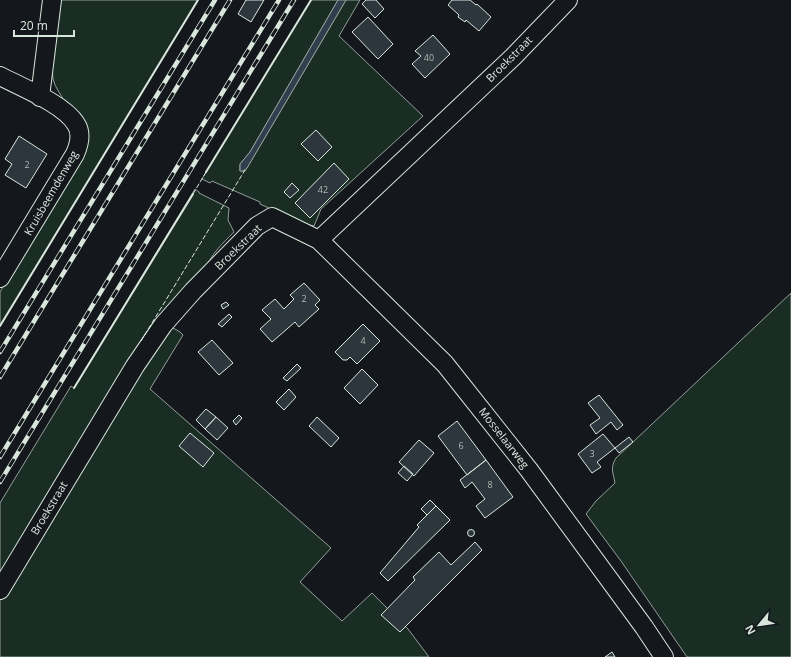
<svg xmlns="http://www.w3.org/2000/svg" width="791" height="657" viewBox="0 0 791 657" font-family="'Open Sans',sans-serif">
  <rect width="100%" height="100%" fill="#14181c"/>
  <path fill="#1a2d24" stroke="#939e99" d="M 60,0 L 198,0 L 0,326 L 0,292 L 82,153 C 76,136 71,118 64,101 C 61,94 55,88 53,79 C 50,58 57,22 60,0 Z
    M 311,0 L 338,0 L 250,152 L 240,164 L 240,171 L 245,171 L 247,168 L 346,0 L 360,0 L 339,36 L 423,116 L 321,209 L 314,226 L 304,224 L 260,204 L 260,202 L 212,181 L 210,183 L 202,179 Z
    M 195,189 L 199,192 L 199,193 L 229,208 L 228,220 L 234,232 C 222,244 210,255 205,271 L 0,581 L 0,503 L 71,386 L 74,388 Z
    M 791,293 L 791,657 L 687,657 L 621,561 L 586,514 L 596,501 L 615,483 C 613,472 610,468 616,458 Z
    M 173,328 L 180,332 L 183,335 L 150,389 L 331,548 L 300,582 L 342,621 L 372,593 L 408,629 L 429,657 L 0,657 L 0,599 L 153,348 Z"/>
  <path fill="#2f3f4d" stroke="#939e99" d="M 338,0 L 346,0 L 247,168 L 243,171 L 240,171 L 240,164 L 250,152 Z"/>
  <path fill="#2c363c" stroke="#d8e6dc" d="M 246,0 L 264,0 L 251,22 L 238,14 Z
    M 366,0 L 376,0 L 384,9 L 375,18 L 362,4 Z
    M 452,0 L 470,0 L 476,5 L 477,4 L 491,17 L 479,31 L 466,20 L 465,22 L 458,17 L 459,15 L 448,5 Z
    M 368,17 L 393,44 L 378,59 L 352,32 Z
    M 433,35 L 450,54 L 425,78 L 412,64 L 421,56 L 415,51 Z
    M 316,130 L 332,147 L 318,161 L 301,144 Z
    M 19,136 L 47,154 L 26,188 L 5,175 L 12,164 L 5,159 Z
    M 334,163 L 349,179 L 310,218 L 295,203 Z
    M 292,183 L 299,190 L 290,198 L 284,192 Z
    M 304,283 L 320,300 L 315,305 L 319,309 L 299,327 L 295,322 L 272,342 L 260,329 L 271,319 L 262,310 L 275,299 L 284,309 L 294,299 L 290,295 Z
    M 226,302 L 229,305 L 223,309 L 221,305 Z
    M 229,314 L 232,317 L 222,327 L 218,324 Z
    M 363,324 L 380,341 L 357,364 L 350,357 L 347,360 L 343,360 L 335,352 Z
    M 212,340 L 233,363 L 219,375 L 198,352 Z
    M 297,364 L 301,368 L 287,381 L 283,378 Z
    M 362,369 L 378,385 L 360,404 L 344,388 Z
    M 289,389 L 296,397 L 284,410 L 276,402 Z
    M 599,395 L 623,425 L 617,430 L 611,422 L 596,434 L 590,425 L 600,418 L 588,403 Z
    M 206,409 L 216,417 L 205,429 L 196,420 Z
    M 239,415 L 242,418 L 236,425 L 233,421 Z
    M 216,417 L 228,428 L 217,440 L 205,429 Z
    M 317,417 L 339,438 L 331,447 L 309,426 Z
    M 457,421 L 486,460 L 467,475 L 438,436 Z
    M 190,433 L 214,453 L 203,467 L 179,446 Z
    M 603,434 L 615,448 L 597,462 L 601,467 L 592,473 L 578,454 Z
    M 629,437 L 633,442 L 619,453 L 615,448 Z
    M 419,440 L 434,453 L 414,476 L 399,462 Z
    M 486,460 L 513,497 L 485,518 L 476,506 L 485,499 L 472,482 L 465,488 L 460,480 Z
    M 404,466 L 413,474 L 407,481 L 398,473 Z
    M 430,500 L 436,506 L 427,515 L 421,509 Z
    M 436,506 L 450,520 L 388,581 L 380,573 L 419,527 L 417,525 Z
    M467.5 533a3.5 3.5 0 1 1 7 0a3.5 3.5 0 1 1-7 0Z
    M 475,542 L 482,550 L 400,632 L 381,615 L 415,580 L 413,577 L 439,552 L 451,565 Z
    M 612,652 L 615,657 L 605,657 Z"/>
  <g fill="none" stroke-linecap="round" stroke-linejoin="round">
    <defs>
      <path id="street" d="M 0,76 C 21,87 64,104 76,124 C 82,133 79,145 75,154 L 0,278
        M 40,97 L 52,0
        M 319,240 L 513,57 L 568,0
        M 0,590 L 135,366 L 163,325 L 193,291 L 257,226 L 272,217 L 319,240 L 445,364 L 529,470 L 644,627 L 664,657"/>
    </defs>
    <use href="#street" stroke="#d8e6dc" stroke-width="20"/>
    <use href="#street" stroke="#14181c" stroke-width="18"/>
    <defs>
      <path id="rail" d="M 0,352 L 215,0
        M 0,377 L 230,0
        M 0,457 L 279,0
        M 0,482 L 294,0"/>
    </defs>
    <use href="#rail" stroke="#d8e6dc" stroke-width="4.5"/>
    <use href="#rail" stroke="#14181c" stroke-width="3" stroke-dasharray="9" stroke-linecap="butt"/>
    <path stroke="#d8e6dc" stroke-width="1" stroke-dasharray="5 2" stroke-linecap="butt" d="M 193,194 L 206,172
      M 141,341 L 245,170"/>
    <path stroke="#d8e6dc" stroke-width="2" d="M 206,172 L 311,0
      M 0,326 L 198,0
      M 74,388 L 193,194"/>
  </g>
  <g text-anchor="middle" stroke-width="3" stroke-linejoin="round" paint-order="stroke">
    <g font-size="9" fill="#adbab4">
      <text x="429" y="61">40</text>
      <text x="27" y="168">2</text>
      <text x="323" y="193">42</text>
      <text x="304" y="302">2</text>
      <text x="363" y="344">4</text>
      <text x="461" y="449">6</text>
      <text x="592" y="457">3</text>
      <text x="490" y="488">8</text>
    </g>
    <g font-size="11" fill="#d8e6dc" stroke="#14181c">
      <text transform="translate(509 59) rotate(-45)" y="4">Broekstraat</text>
      <text transform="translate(51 193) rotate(-60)" y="4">Kruisbeemdenweg</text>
      <text transform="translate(238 247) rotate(-44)" y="4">Broekstraat</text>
      <text transform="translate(504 438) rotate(52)" y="4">Mosselaarweg</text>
      <text transform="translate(49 508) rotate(-59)" y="4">Broekstraat</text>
    </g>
  </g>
  <g transform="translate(759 625) rotate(241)" stroke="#14181c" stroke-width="3" paint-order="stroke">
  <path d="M0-3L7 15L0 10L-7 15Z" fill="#d8e6dc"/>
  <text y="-6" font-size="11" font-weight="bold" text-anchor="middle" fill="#d8e6dc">N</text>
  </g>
  <path d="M14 30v6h60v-6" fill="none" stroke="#d8e6dc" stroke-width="2"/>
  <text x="20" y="30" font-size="12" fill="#d8e6dc" stroke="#14181c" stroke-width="3" paint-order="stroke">20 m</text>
</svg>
